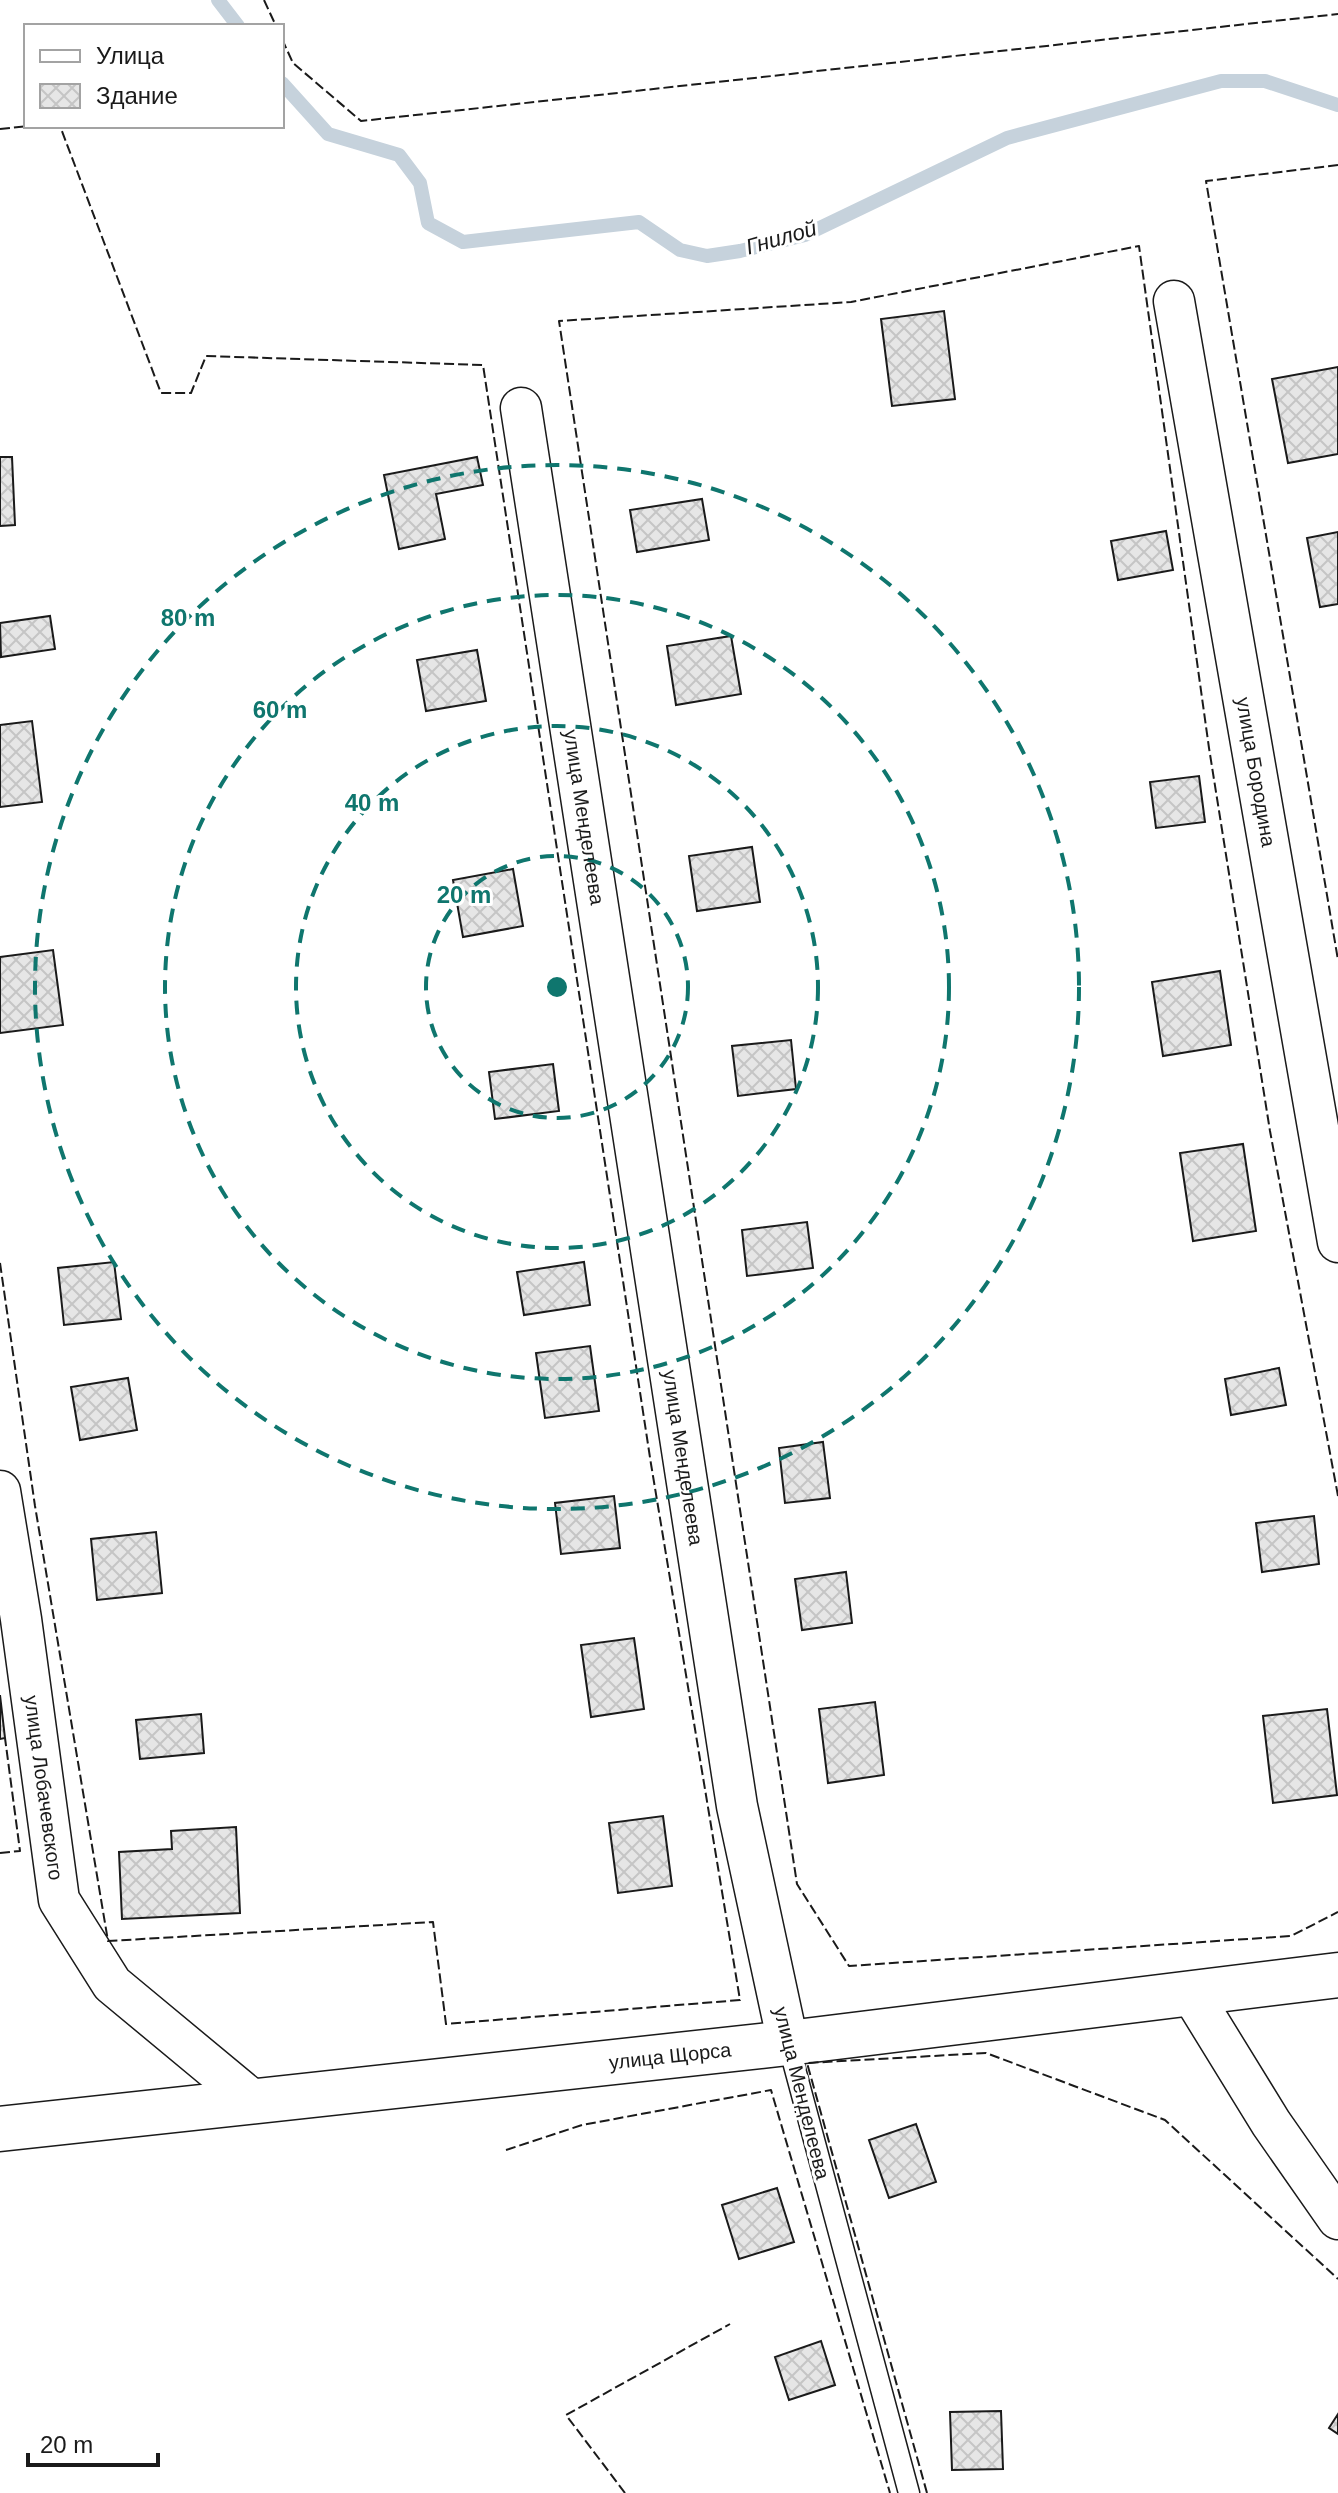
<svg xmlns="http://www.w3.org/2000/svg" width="1338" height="2493" viewBox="0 0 1338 2493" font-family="Helvetica,sans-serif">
  <defs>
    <pattern id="building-cross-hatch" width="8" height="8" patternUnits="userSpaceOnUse" patternTransform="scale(2)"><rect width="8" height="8" fill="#e6e6e6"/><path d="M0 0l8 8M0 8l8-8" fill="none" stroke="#c5c5c5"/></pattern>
  </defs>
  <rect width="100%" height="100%" fill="#fff"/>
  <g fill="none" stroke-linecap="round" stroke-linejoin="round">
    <path stroke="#c6d2dc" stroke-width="14" d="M 218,0 L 238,26
      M 282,83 L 328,134 L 399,155 L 420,183 L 428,223 L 463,242 L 639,222 L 680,250 L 707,256 L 740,251 L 805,235 L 1007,138 L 1221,81 L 1265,81 L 1338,105"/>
  </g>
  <path fill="url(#building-cross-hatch)" stroke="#1a1a1a" stroke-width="2" d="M 944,311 L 955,399 L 892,406 L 881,319 Z
    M 1338,367 L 1338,454 L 1288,463 L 1272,379 Z
    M 0,457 L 12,457 L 15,525 L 0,526 Z
    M 477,457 L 483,485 L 436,494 L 445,539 L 399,549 L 384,475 Z
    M 702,499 L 709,540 L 637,552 L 630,510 Z
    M 1166,531 L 1173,570 L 1118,580 L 1111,541 Z
    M 1338,532 L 1338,604 L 1320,607 L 1307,538 Z
    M 50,616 L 55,649 L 1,657 L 0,623 Z
    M 731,636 L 741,694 L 676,705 L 667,646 Z
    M 477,650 L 486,701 L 426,711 L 417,660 Z
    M 32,721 L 42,802 L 0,807 L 0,725 Z
    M 1199,776 L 1205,822 L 1156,828 L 1150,782 Z
    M 752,847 L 760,902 L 697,911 L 689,856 Z
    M 513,869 L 523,926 L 463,937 L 453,880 Z
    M 53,950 L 63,1025 L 0,1033 L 0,957 Z
    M 1220,971 L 1231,1045 L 1163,1056 L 1152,982 Z
    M 791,1040 L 796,1089 L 738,1096 L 732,1046 Z
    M 553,1064 L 559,1111 L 495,1119 L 489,1072 Z
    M 1243,1144 L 1256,1231 L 1193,1241 L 1180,1153 Z
    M 807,1222 L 813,1268 L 747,1276 L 742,1230 Z
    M 114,1262 L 121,1319 L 64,1325 L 58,1268 Z
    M 584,1262 L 590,1305 L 524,1315 L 517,1272 Z
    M 590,1346 L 599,1411 L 545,1418 L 536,1353 Z
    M 1279,1368 L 1286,1405 L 1231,1415 L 1225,1379 Z
    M 128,1378 L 137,1430 L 80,1440 L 71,1387 Z
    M 823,1442 L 830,1498 L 785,1503 L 779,1448 Z
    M 614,1496 L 620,1548 L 561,1554 L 555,1503 Z
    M 1314,1516 L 1319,1564 L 1262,1572 L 1256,1523 Z
    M 156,1532 L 162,1593 L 97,1600 L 91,1539 Z
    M 846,1572 L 852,1623 L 802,1630 L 795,1579 Z
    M 634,1638 L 644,1709 L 591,1717 L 581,1645 Z
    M 0,1695 L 5,1738 L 0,1739 Z
    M 875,1702 L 884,1775 L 828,1783 L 819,1709 Z
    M 1327,1709 L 1337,1795 L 1273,1803 L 1263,1716 Z
    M 201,1714 L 204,1753 L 140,1759 L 136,1720 Z
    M 663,1816 L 672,1886 L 618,1893 L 609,1823 Z
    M 236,1827 L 240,1913 L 122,1919 L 119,1852 L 172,1849 L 171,1831 Z
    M 916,2124 L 936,2182 L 889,2198 L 869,2140 Z
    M 777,2188 L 794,2242 L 739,2259 L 722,2205 Z
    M 821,2341 L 835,2385 L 789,2400 L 775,2357 Z
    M 1001,2411 L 1003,2469 L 952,2470 L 950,2412 Z
    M 1338,2414 L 1338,2434 L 1329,2428 Z"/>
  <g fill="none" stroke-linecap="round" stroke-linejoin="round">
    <defs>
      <path id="lane" d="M 788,2043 L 909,2493"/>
      <g id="street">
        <path id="s1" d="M 1174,301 L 1338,1242"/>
        <path id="s2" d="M 521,408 L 737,1806 L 788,2043"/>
        <path id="s3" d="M 0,1491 L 21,1619 L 59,1900 L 112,1984 L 253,2101"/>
        <path d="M 1191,1993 L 1271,2123 L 1338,2219"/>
      </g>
      <g id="secondary">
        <path id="s4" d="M 0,2129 L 788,2043 L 1338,1975"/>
      </g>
    </defs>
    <use href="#lane" stroke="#1a1a1a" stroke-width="23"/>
    <use href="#street" stroke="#1a1a1a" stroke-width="43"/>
    <use href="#secondary" stroke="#1a1a1a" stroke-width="47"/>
    <use href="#lane" stroke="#fff" stroke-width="20"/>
    <use href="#street" stroke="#fff" stroke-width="40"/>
    <use href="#secondary" stroke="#fff" stroke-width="44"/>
    <path stroke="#1a1a1a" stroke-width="2" stroke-dasharray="10 4" stroke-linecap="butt" d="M 264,0 L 276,26
      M 282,39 L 293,63 L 361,121 L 1338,14
      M 0,129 L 28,126
      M 1338,165 L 1206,181 L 1338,960
      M 0,1263 L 35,1506 L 108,1941 L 433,1922 L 446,2024 L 740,2000 L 651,1464 L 483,365 L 206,356 L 191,393 L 161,393 L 60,126
      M 1338,1496 L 1270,1131 L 1209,748 L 1139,246 L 851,302 L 559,321 L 797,1884 L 849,1966 L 1291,1936 L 1338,1912
      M 0,1853 L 20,1851 L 5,1738
      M 506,2150 L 582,2125 L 771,2090 L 890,2493
      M 625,2493 L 566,2415 L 730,2324
      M 927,2493 L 807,2063 L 986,2053 L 1165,2120 L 1338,2279"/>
  </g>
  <g fill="none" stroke="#0f766e" stroke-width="4" stroke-dasharray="14 10">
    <circle cx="557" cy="987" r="131"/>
    <circle cx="557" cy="987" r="261"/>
    <circle cx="557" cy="987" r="392"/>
    <circle cx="557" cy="987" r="522"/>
  </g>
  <g text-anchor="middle" stroke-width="6" stroke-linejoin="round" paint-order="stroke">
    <g font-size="20" fill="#1a1a1a" stroke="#fff">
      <text dy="7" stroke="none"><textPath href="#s1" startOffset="478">улица Бородина</textPath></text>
      <text dy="7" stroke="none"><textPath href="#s2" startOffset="414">улица Менделеева</textPath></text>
      <text dy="7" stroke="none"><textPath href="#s2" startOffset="1062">улица Менделеева</textPath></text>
      <text dy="7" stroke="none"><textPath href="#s3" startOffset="300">улица Лобачевского</textPath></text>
      <text dy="7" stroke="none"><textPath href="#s4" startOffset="674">улица Щорса</textPath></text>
      <text transform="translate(802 2093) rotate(76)" y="7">улица Менделеева</text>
    </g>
    <g font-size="22" font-style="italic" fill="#1a1a1a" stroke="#fff">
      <text transform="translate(781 237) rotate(-16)" y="8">Гнилой</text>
    </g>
  </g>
  <circle cx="557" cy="987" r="12" fill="#0f766e" stroke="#fff" stroke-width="4"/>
  <g font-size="24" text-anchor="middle" font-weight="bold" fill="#0f766e" stroke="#fff" stroke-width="6" stroke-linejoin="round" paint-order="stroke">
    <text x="188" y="626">80 m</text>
    <text x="280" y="718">60 m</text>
    <text x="372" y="811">40 m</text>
    <text x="464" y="903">20 m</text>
  </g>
  <rect x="24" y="24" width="260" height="104" fill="#ffffff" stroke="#a3a3a3" stroke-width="2"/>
  <rect x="40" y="50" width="40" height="12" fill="#ffffff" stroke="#a3a3a3" stroke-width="2"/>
  <text x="96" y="64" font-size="24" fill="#1a1a1a">Улица</text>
  <rect x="40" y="84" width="40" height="24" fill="url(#building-cross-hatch)" stroke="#a3a3a3" stroke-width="2"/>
  <text x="96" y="104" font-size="24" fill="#1a1a1a">Здание</text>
  <path d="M28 2453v12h130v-12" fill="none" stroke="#1a1a1a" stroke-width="4"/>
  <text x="40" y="2453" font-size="24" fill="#1a1a1a" stroke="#ffffff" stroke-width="6" paint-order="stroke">20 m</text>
</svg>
